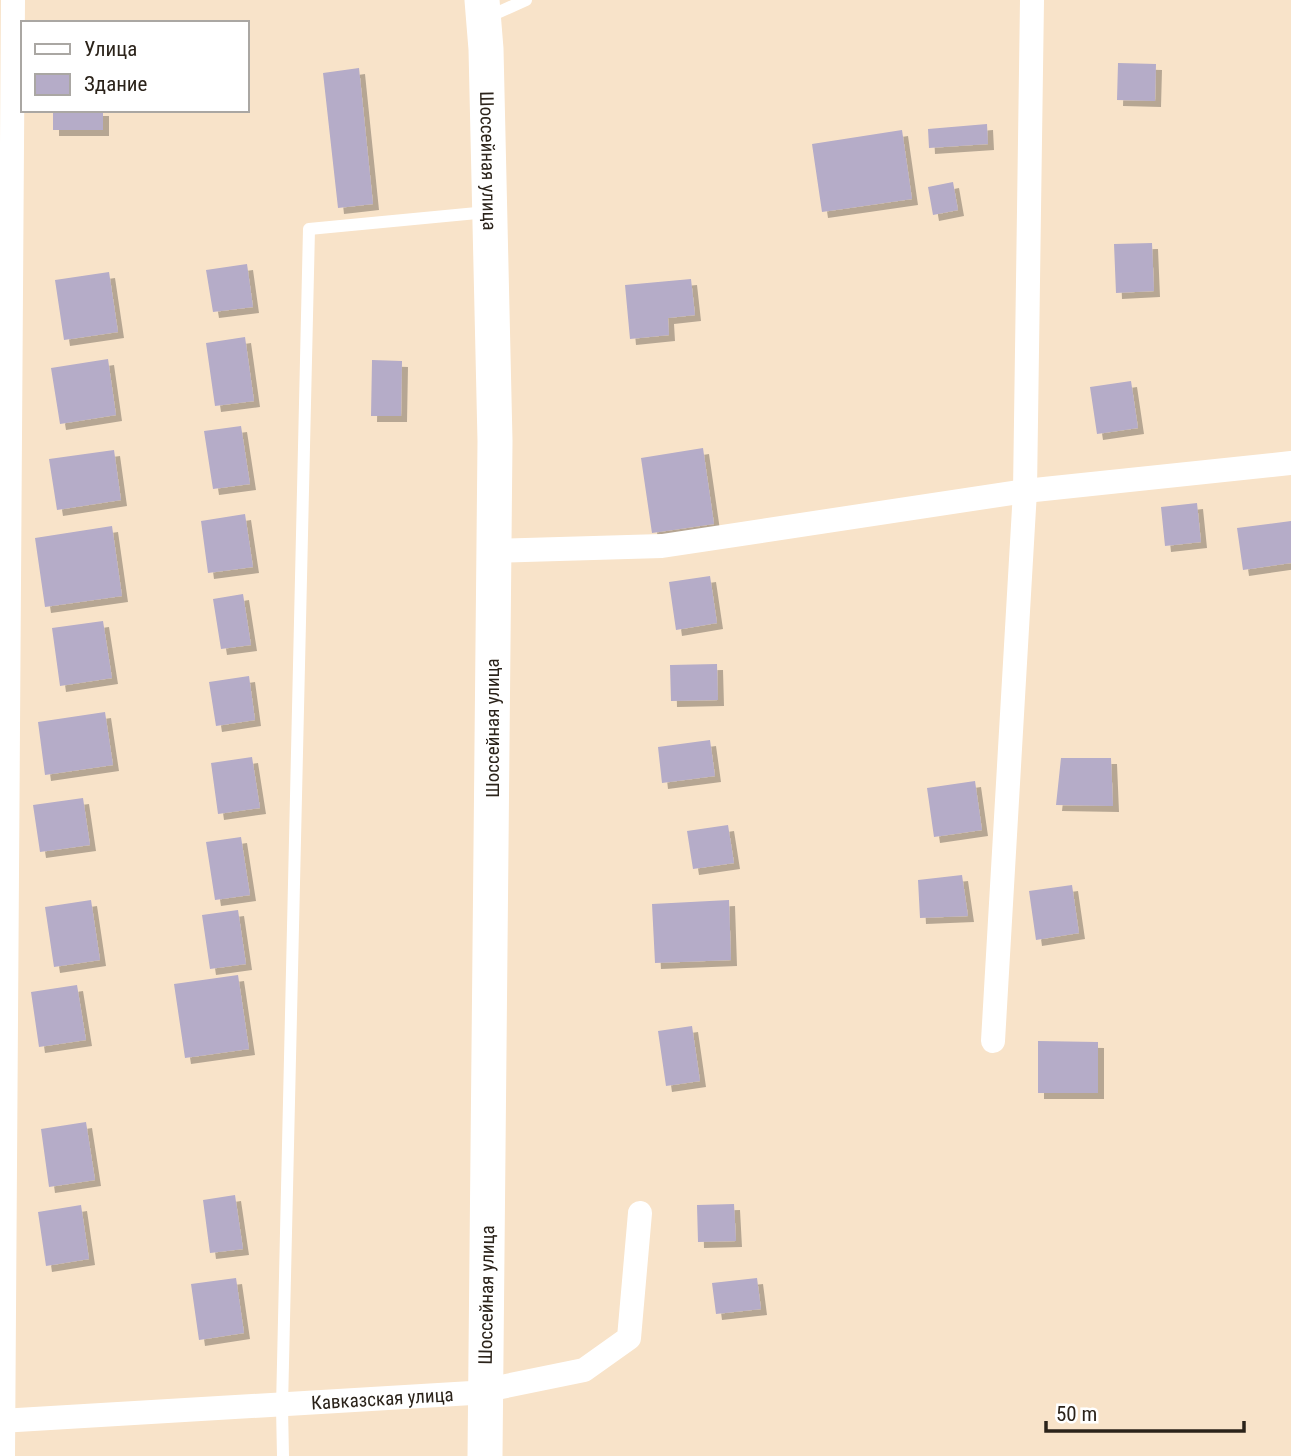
<svg xmlns="http://www.w3.org/2000/svg" width="1291" height="1456" viewBox="0 0 1291 1456" font-family="'Roboto Condensed',sans-serif">
  <defs>
    <filter id="shadow"><feDropShadow dx="6" dy="6" stdDeviation="0" flood-color="#0004"/></filter>
  </defs>
  <rect width="100%" height="100%" fill="#f8e3c9"/>
  <path fill="#b5acc8" filter="url(#shadow)" d="M 1118,63 L 1156,64 L 1155,101 L 1117,100 Z
    M 359,68 L 373,204 L 338,208 L 323,73 Z
    M 53,110 L 103,110 L 103,130 L 53,130 Z
    M 987,124 L 988,144 L 929,148 L 928,129 Z
    M 902,130 L 912,199 L 822,212 L 812,144 Z
    M 953,182 L 958,210 L 933,215 L 928,187 Z
    M 1152,243 L 1154,291 L 1116,293 L 1114,244 Z
    M 247,264 L 253,307 L 213,312 L 206,270 Z
    M 109,272 L 118,332 L 64,340 L 55,280 Z
    M 691,279 L 695,315 L 668,318 L 669,335 L 630,339 L 625,285 Z
    M 245,337 L 254,401 L 215,406 L 206,343 Z
    M 108,359 L 116,415 L 60,424 L 51,368 Z
    M 372,360 L 402,361 L 401,416 L 371,416 Z
    M 1131,381 L 1138,428 L 1097,434 L 1090,387 Z
    M 241,426 L 250,484 L 213,489 L 204,431 Z
    M 703,448 L 714,524 L 652,533 L 641,458 Z
    M 114,450 L 121,500 L 57,510 L 49,459 Z
    M 1197,503 L 1201,542 L 1165,546 L 1161,507 Z
    M 245,514 L 253,567 L 208,573 L 201,521 Z
    M 1291,521 L 1291,563 L 1243,570 L 1237,528 Z
    M 112,526 L 122,596 L 45,607 L 35,538 Z
    M 710,576 L 717,623 L 676,630 L 669,582 Z
    M 243,594 L 251,645 L 221,649 L 213,599 Z
    M 103,621 L 112,678 L 60,686 L 52,628 Z
    M 717,664 L 718,700 L 671,701 L 670,665 Z
    M 249,676 L 255,720 L 216,726 L 209,682 Z
    M 105,712 L 113,765 L 45,775 L 38,722 Z
    M 710,740 L 715,776 L 662,783 L 658,747 Z
    M 252,757 L 260,808 L 218,814 L 211,763 Z
    M 1061,758 L 1111,758 L 1113,806 L 1056,805 Z
    M 975,781 L 982,830 L 934,837 L 927,788 Z
    M 83,798 L 90,845 L 40,852 L 33,805 Z
    M 728,825 L 734,863 L 693,869 L 687,831 Z
    M 241,837 L 250,895 L 215,900 L 206,842 Z
    M 962,875 L 968,916 L 920,918 L 918,880 Z
    M 1072,885 L 1079,933 L 1036,940 L 1029,891 Z
    M 91,900 L 100,960 L 54,967 L 45,907 Z
    M 729,900 L 731,960 L 655,963 L 652,904 Z
    M 238,910 L 246,964 L 210,969 L 202,915 Z
    M 238,975 L 249,1049 L 185,1058 L 174,984 Z
    M 77,985 L 86,1040 L 39,1047 L 31,992 Z
    M 692,1026 L 700,1081 L 666,1086 L 658,1031 Z
    M 1038,1041 L 1098,1042 L 1098,1093 L 1038,1093 Z
    M 86,1122 L 95,1180 L 49,1187 L 41,1129 Z
    M 235,1195 L 243,1249 L 210,1253 L 203,1200 Z
    M 734,1204 L 736,1241 L 698,1242 L 697,1205 Z
    M 81,1205 L 89,1259 L 46,1266 L 38,1212 Z
    M 236,1278 L 244,1333 L 199,1340 L 191,1284 Z
    M 757,1278 L 761,1309 L 716,1314 L 712,1283 Z"/>
  <g fill="none" stroke-linecap="round" stroke-linejoin="round">
    <path stroke="#fff" stroke-width="12" d="M 488,17 L 526,0
      M 283,1456 L 282,1407 L 309,229 L 477,213"/>
    <g stroke="#fff" stroke-width="24">
      <path d="M 492,551 L 662,546 L 1025,491 L 1291,463"/>
      <path d="M 993,1041 L 1025,491 L 1032,0"/>
      <path id="s1" d="M 0,1421 L 472,1393 L 584,1370 L 629,1338 L 640,1213"/>
      <path d="M 3,1456 L 13,0"/>
    </g>
    <path stroke="#fff" stroke-width="35" id="s2" d="M 482,0 L 486,49 L 495,441 L 485,1456"/>
  </g>
  <g text-anchor="middle" stroke-width="5" stroke-linejoin="round" paint-order="stroke">
    <g font-size="19" fill="#2b231a" stroke="#fff">
      <text dy="7" stroke="none"><textPath href="#s2" startOffset="161">Шоссейная улица</textPath></text>
      <text transform="translate(492 728) rotate(-90)" y="7">Шоссейная улица</text>
      <text transform="translate(486 1295) rotate(-89)" y="7">Шоссейная улица</text>
      <text dy="7" stroke="none"><textPath href="#s1" startOffset="383">Кавказская улица</textPath></text>
    </g>
  </g>
  <rect x="21" y="21" width="228" height="91" fill="#ffffff" stroke="#aaa7a3" stroke-width="2"/>
  <rect x="35" y="44" width="35" height="10" fill="#ffffff" stroke="#aaa7a3" stroke-width="2"/>
  <text x="84" y="56" font-size="21" fill="#2b231a">Улица</text>
  <rect x="35" y="74" width="35" height="21" fill="#b5acc8" stroke="#aaa7a3" stroke-width="2"/>
  <text x="84" y="91" font-size="21" fill="#2b231a">Здание</text>
  <path d="M1046 1421v10h198v-10" fill="none" stroke="#2b231a" stroke-width="3.5"/>
  <text x="1056" y="1421" font-size="21" fill="#2b231a" stroke="#ffffff" stroke-width="5" paint-order="stroke">50 m</text>
</svg>
